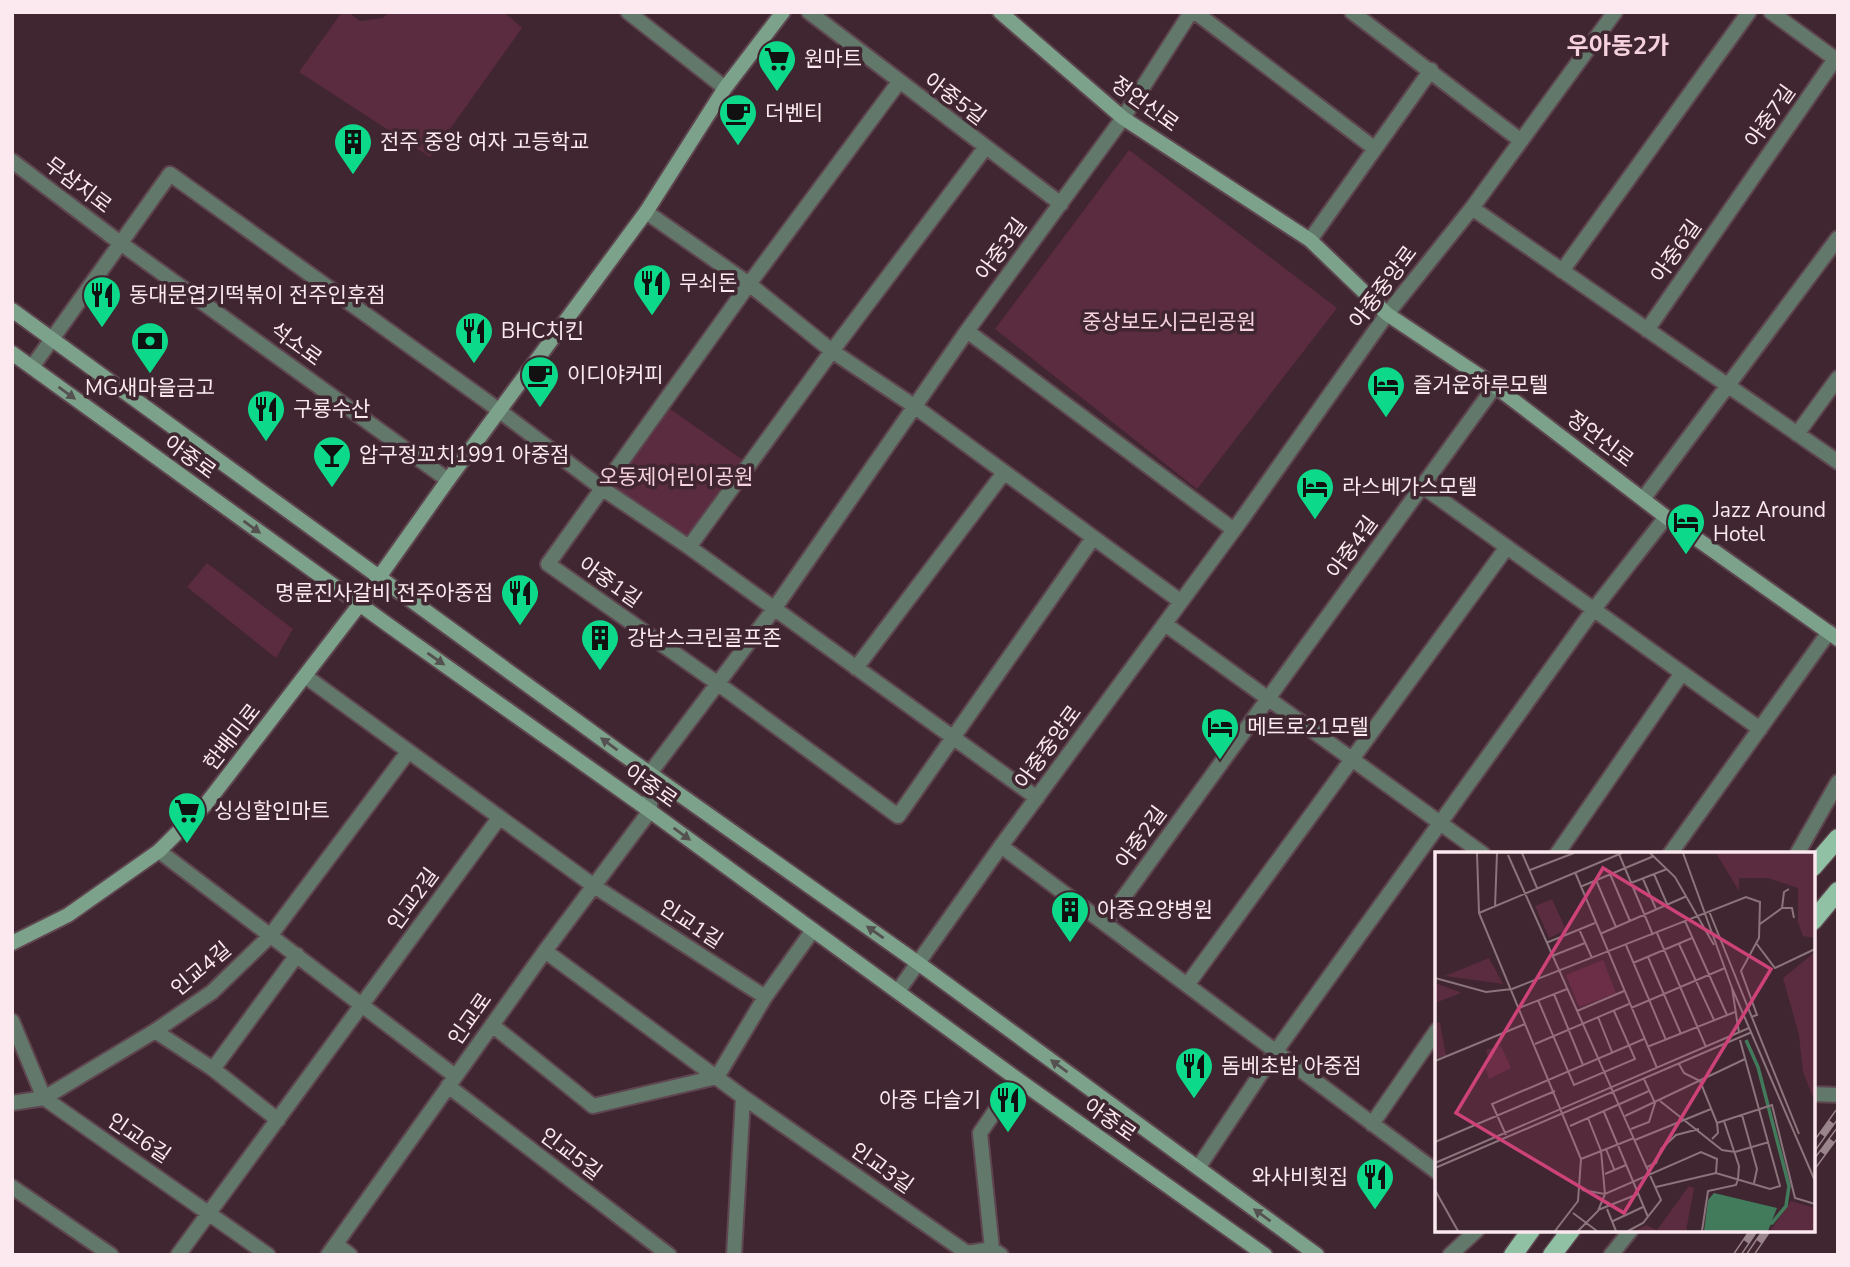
<svg xmlns="http://www.w3.org/2000/svg" width="1850" height="1267" viewBox="0 0 1850 1267" font-family="'Nunito Sans','Noto Sans KR',sans-serif">
  <rect width="100%" height="100%" fill="#402630"/>
  <path fill="#5b2b3f" d="M 342,12 L 348,12 L 360,21 L 383,18 L 389,12 L 504,12 L 522,28 L 430,157 L 299,72 Z
    M 1129,150 L 1337,308 L 1197,489 L 995,329 Z
    M 663,404 L 750,465 L 689,547 L 603,489 Z
    M 207,563 L 293,629 L 276,658 L 187,587 Z"/>
  <g fill="none" stroke-linecap="round" stroke-linejoin="round">
    <defs>
      <path id="street" d="M 628,12 L 725,88
        M 809,12 L 1061,204
        M 1195,12 L 1374,148
        M 1352,12 L 1520,140
        M 1771,12 L 1838,61
        M 899,82 L 749,284 L 548,564 L 717,683 L 898,816 L 1093,538
        M 12,161 L 119,242 L 448,480
        M 1472,208 L 1838,462
        M 646,212 L 749,284 L 832,351 L 914,406 L 1180,601
        M 1310,240 L 1431,70
        M 1562,271 L 1749,12
        M 1647,330 L 1835,59
        M 967,331 L 1234,530
        M 32,367 L 170,174 L 485,400 L 603,489 L 689,547 L 1037,798
        M 1797,434 L 1838,378
        M 1422,486 L 1760,729
        M 1643,499 L 1838,238
        M 689,547 L 832,351 L 985,148
        M 1165,624 L 1483,854
        M 856,668 L 1003,474
        M 305,676 L 594,886 L 765,997
        M 1001,846 L 1437,1172
        M 159,851 L 455,1076
        M 1557,854 L 1682,673
        M 1670,854 L 1829,632
        M 1797,854 L 1838,782
        M 1105,923 L 1495,386
        M 545,951 L 743,1097 L 967,1253 L 992,1249 L 1001,1255
        M 1187,985 L 1507,547
        M 898,991 L 1001,846 L 1239,523 L 1387,314 L 1472,208 L 1615,12
        M 12,1021 L 44,1098 L 268,1255
        M 492,1025 L 593,1106 L 717,1077 L 765,997 L 813,930
        M 155,1031 L 213,1069 L 278,1120
        M 213,1069 L 297,955
        M 448,1086 L 669,1255
        M 1813,1094 L 1838,1095
        M 12,1103 L 44,1098 L 155,1031 L 212,992 L 270,936 L 408,752
        M 1372,1124 L 1437,1030
        M 1198,1168 L 1276,1051 L 1594,609 L 1666,517
        M 12,1187 L 111,1255
        M 336,1244 L 350,1255
        M 178,1255 L 499,818
        M 328,1255 L 545,951 L 650,811 L 650,773 L 774,609 L 967,331 L 1123,118 L 1191,12
        M 734,1255 L 743,1097
        M 988,1255 L 992,1249 L 980,1133 L 1017,1079
        M 1450,1255 L 1477,1230
        M 1611,1255 L 1631,1230"/>
      <path id="secondary" d="M 1000,12 L 1123,118 L 1310,240 L 1387,314 L 1495,386 L 1666,517 L 1838,639
        M 12,310 L 621,753 L 918,963 L 1317,1255
        M 12,353 L 391,627 L 650,811 L 1017,1079 L 1265,1255
        M 12,943 L 68,915 L 159,851 L 206,804 L 360,604 L 448,480 L 646,212 L 725,88 L 783,12"/>
      <path id="primary" d="M 1813,867 L 1838,838
        M 1813,921 L 1838,891
        M 1513,1255 L 1531,1230
        M 1552,1255 L 1571,1230"/>
    </defs>
    <use href="#street" stroke="#5e454f" stroke-width="18"/>
    <use href="#secondary" stroke="#5e454f" stroke-width="18"/>
    <use href="#primary" stroke="#5e454f" stroke-width="21"/>
    <use href="#street" stroke="#61786a" stroke-width="14"/>
    <use href="#secondary" stroke="#7ca28b" stroke-width="14"/>
    <use href="#primary" stroke="#90c1a4" stroke-width="18"/>
    <defs>
      <path id="rail" d="M 1813,1148 L 1838,1113
        M 1813,1166 L 1838,1132
        M 1737,1255 L 1754,1230
        M 1750,1255 L 1767,1230"/>
    </defs>
    <use href="#rail" stroke="#9b858d" stroke-width="8"/>
    <use href="#rail" stroke="#402630" stroke-width="5" stroke-dasharray="16" stroke-linecap="butt"/>
  </g>
  <defs><path id="oneway-solid" d="M-6-.8H1V-3.2L6.5 0L1 3.2V.8H-6Z" transform="scale(1.75)"/></defs>
  <g fill="#555150">
    <use href="#oneway-solid" transform="translate(67 393) rotate(36)"/>
    <use href="#oneway-solid" transform="translate(252 527) rotate(36)"/>
    <use href="#oneway-solid" transform="translate(436 659) rotate(35)"/>
    <use href="#oneway-solid" transform="translate(609 744) rotate(-144)"/>
    <use href="#oneway-solid" transform="translate(682 834) rotate(36)"/>
    <use href="#oneway-solid" transform="translate(875 932) rotate(-145)"/>
    <use href="#oneway-solid" transform="translate(1059 1066) rotate(-144)"/>
    <use href="#oneway-solid" transform="translate(1262 1215) rotate(-144)"/>
  </g>
  <defs>
    <symbol id="supermarket-pin" viewBox="-11 -11 22 30"><path d="M0 17L-7.5 6A9.5 9.5 0 1 1 7.5 6Z" fill="#0dd98a" stroke="#402630"/><path d="M-6-5.5h2.5l.6 2H6L4.5 2H-2.5L-4.4-4H-6ZM-1.5 3.2a1.3 1.3 0 1 0 .1 0ZM3 3.2a1.3 1.3 0 1 0 .1 0Z" fill="#111"/></symbol>
    <symbol id="cafe-pin" viewBox="-11 -11 22 30"><path d="M0 17L-7.5 6A9.5 9.5 0 1 1 7.5 6Z" fill="#0dd98a" stroke="#402630"/><path d="M-5.5-4.5H6V0H3Q3 3.5 0 3.5H-2.5Q-5.5 3.5-5.5 0ZM3-3.2v2h1.7v-2ZM-6 4.5H4V6H-6Z" fill="#111"/></symbol>
    <symbol id="building-pin" viewBox="-11 -11 22 30"><path d="M0 17L-7.5 6A9.5 9.5 0 1 1 7.5 6Z" fill="#0dd98a" stroke="#402630"/><path d="M-4-6H4V6H1V3H-1V6H-4ZM-2.5-4.3h1.7v1.8h-1.7ZM.8-4.3h1.7v1.8H.8ZM-2.5-1h1.7V.8h-1.7ZM.8-1h1.7V.8H.8Z" fill="#111"/></symbol>
    <symbol id="restaurant-pin" viewBox="-11 -11 22 30"><path d="M0 17L-7.5 6A9.5 9.5 0 1 1 7.5 6Z" fill="#0dd98a" stroke="#402630"/><path d="M-5-6h1v4h1v-4h1v4h1v-4h1v5L-1.5 .5V6h-2V.5L-5-1ZM5-6V6H3V1.5H1.5Q1.5-4 5-6Z" fill="#111"/></symbol>
    <symbol id="bank-pin" viewBox="-11 -11 22 30"><path d="M0 17L-7.5 6A9.5 9.5 0 1 1 7.5 6Z" fill="#0dd98a" stroke="#402630"/><path d="M-6-4H6V4H-6ZM0-2.3a2.3 2.3 0 1 0 0 4.6a2.3 2.3 0 1 0 0-4.6Z" fill="#111"/></symbol>
    <symbol id="hotel-pin" viewBox="-11 -11 22 30"><path d="M0 17L-7.5 6A9.5 9.5 0 1 1 7.5 6Z" fill="#0dd98a" stroke="#402630"/><path d="M-6-4.5h1.5V1H6V5H4.5V3h-9V5H-6ZM-4 0a1.8 1.8 0 1 1 3.6 0ZM.5 0V-2.5h3Q6-2.5 6 0Z" fill="#111"/></symbol>
    <symbol id="bar-pin" viewBox="-11 -11 22 30"><path d="M0 17L-7.5 6A9.5 9.5 0 1 1 7.5 6Z" fill="#0dd98a" stroke="#402630"/><path d="M-6-5H6L.8 .8V4.5H3.5V6h-7V4.5H-.8V.8Z" fill="#111"/></symbol>
  </defs>
  <g fill-rule="evenodd">
    <use href="#supermarket-pin" x="755" y="37" width="44" height="60"/>
    <use href="#cafe-pin" x="716" y="91" width="44" height="60"/>
    <use href="#building-pin" x="331" y="120" width="44" height="60"/>
    <use href="#restaurant-pin" x="630" y="261" width="44" height="60"/>
    <use href="#restaurant-pin" x="80" y="273" width="44" height="60"/>
    <use href="#restaurant-pin" x="452" y="309" width="44" height="60"/>
    <use href="#bank-pin" x="128" y="319" width="44" height="60"/>
    <use href="#cafe-pin" x="518" y="353" width="44" height="60"/>
    <use href="#hotel-pin" x="1364" y="363" width="44" height="60"/>
    <use href="#restaurant-pin" x="244" y="387" width="44" height="60"/>
    <use href="#bar-pin" x="310" y="433" width="44" height="60"/>
    <use href="#hotel-pin" x="1293" y="465" width="44" height="60"/>
    <use href="#hotel-pin" x="1664" y="500" width="44" height="60"/>
    <use href="#restaurant-pin" x="498" y="571" width="44" height="60"/>
    <use href="#building-pin" x="578" y="616" width="44" height="60"/>
    <use href="#hotel-pin" x="1198" y="705" width="44" height="60"/>
    <use href="#supermarket-pin" x="165" y="789" width="44" height="60"/>
    <use href="#building-pin" x="1048" y="888" width="44" height="60"/>
    <use href="#restaurant-pin" x="1172" y="1044" width="44" height="60"/>
    <use href="#restaurant-pin" x="986" y="1078" width="44" height="60"/>
    <use href="#restaurant-pin" x="1353" y="1155" width="44" height="60"/>
  </g>
  <g text-anchor="middle" stroke-width="7" stroke-linejoin="round" paint-order="stroke">
    <g font-size="21" fill="#fbe9ef" stroke="#402630" text-anchor="start">
      <text x="804" y="66">원마트</text>
      <text x="765" y="120">더벤티</text>
      <text x="380" y="149">전주 중앙 여자 고등학교</text>
      <text x="679" y="290">무쇠돈</text>
      <text x="129" y="302">동대문엽기떡볶이 전주인후점</text>
      <text x="501" y="338">BHC치킨</text>
      <text x="567" y="382">이디야커피</text>
      <text x="1413" y="392">즐거운하루모텔</text>
      <text x="150" y="395" text-anchor="middle">MG새마을금고</text>
      <text x="293" y="416">구룡수산</text>
      <text x="359" y="462">압구정꼬치1991 아중점</text>
      <text x="1342" y="494">라스베가스모텔</text>
      <text x="1713" y="517">Jazz Around<tspan x="1713" dy="24">Hotel</tspan></text>
      <text x="493" y="600" text-anchor="end">명륜진사갈비 전주아중점</text>
      <text x="627" y="645">강남스크린골프존</text>
      <text x="1247" y="734">메트로21모텔</text>
      <text x="214" y="818">싱싱할인마트</text>
      <text x="1097" y="917">아중요양병원</text>
      <text x="1221" y="1073">돔베초밥 아중점</text>
      <text x="981" y="1107" text-anchor="end">아중 다슬기</text>
      <text x="1348" y="1184" text-anchor="end">와사비횟집</text>
    </g>
    <g font-size="21" fill="#fbe9ef" stroke="#402630">
      <text transform="translate(955 99) rotate(37)" y="7">아중5길</text>
      <text transform="translate(1145 104) rotate(36)" y="7">정언신로</text>
      <text transform="translate(1770 116) rotate(-55)" y="7">아중7길</text>
      <text transform="translate(78 185) rotate(37)" y="7">무삼지로</text>
      <text transform="translate(1001 249) rotate(-54)" y="7">아중3길</text>
      <text transform="translate(1676 251) rotate(-55)" y="7">아중6길</text>
      <text transform="translate(1383 287) rotate(-53)" y="7">아중중앙로</text>
      <text transform="translate(296 344) rotate(36)" y="7">석소로</text>
      <text transform="translate(1600 439) rotate(37)" y="7">정언신로</text>
      <text transform="translate(190 457) rotate(36)" y="7">아중로</text>
      <text transform="translate(1352 547) rotate(-54)" y="7">아중4길</text>
      <text transform="translate(610 582) rotate(35)" y="7">아중1길</text>
      <text transform="translate(232 737) rotate(-52)" y="7">한배미로</text>
      <text transform="translate(1048 747) rotate(-54)" y="7">아중중앙로</text>
      <text transform="translate(651 786) rotate(35)" y="7">아중로</text>
      <text transform="translate(1141 837) rotate(-54)" y="7">아중2길</text>
      <text transform="translate(413 899) rotate(-54)" y="7">인교2길</text>
      <text transform="translate(691 924) rotate(33)" y="7">인교1길</text>
      <text transform="translate(201 969) rotate(-40)" y="7">인교4길</text>
      <text transform="translate(470 1019) rotate(-55)" y="7">인교로</text>
      <text transform="translate(1110 1120) rotate(35)" y="7">아중로</text>
      <text transform="translate(139 1138) rotate(34)" y="7">인교6길</text>
      <text transform="translate(571 1154) rotate(37)" y="7">인교5길</text>
      <text transform="translate(882 1168) rotate(35)" y="7">인교3길</text>
    </g>
    <g font-size="21" fill="#f6d2de" stroke="#402630">
      <text x="1169" y="329">중상보도시근린공원</text>
      <text x="676" y="484">오동제어린이공원</text>
    </g>
    <g font-size="24" font-weight="bold" fill="#f6d2de" stroke="#402630">
      <text x="1618" y="54">우아동2가</text>
    </g>
  </g>
  <g transform="translate(1435 852)">
    <rect width="380" height="380" fill="#402630"/>
    <path d="M 281,1 L 380,1 L 380,86 L 368,84 L 363,70 L 363,36 L 333,26 L 304,26 L 304,39 ZM 117,47 L 131,78 L 114,86 L 100,54 ZM 380,100 L 380,250 L 368,220 L 364,183 L 348,126 ZM 54,106 L 68,132 L 10,124 ZM 168,108 L 181,141 L 144,155 L 131,123 ZM 0,131 L 22,139 L 26,141 L 0,151 ZM 5,170 L 11,204 L 0,206 L 0,172 ZM 66,194 L 76,216 L 54,227 L 50,216 L 54,211 L 51,198 ZM 254,334 L 259,336 L 251,379 L 200,379 L 211,373 L 222,378 ZM 356,349 L 380,356 L 380,379 L 335,379 Z" fill="#5b2b3f"/>
    <path d="M 279,341 L 342,356 L 333,379 L 269,379 L 273,348 Z" fill="#417b5b"/>
    <path fill="none" stroke="#417b5b" stroke-width="3.5" d="M 311,188 L 323,215 L 354,334 L 351,354 L 337,371 L 331,371"/>
    <path fill="none" stroke="#8b747c" stroke-width="2" d="M 42,1 L 44,61 L 146,307 L 143,349 L 120,379M 87,1 L 102,36M 215,1 L 240,25 L 279,93M 248,1 L 297,136 L 380,329M 184,2 L 218,83M 73,3 L 226,348 L 208,371 L 193,379M 95,18 L 139,1M 140,20 L 222,216M 175,22 L 195,69M 219,22 L 232,52M 208,27 L 221,57M 161,28 L 181,75M 196,31 L 232,17M 145,35 L 219,4M 60,55 L 62,1M 347,56 L 349,40 L 354,37M 274,59 L 364,282M 44,61 L 187,1M 250,69 L 292,163M 325,72 L 347,56 L 357,56 L 359,66M 144,77 L 157,106M 222,81 L 271,195M 165,82 L 252,44M 111,91 L 160,71M 321,91 L 340,116 L 380,97M 244,92 L 279,168M 191,93 L 231,188M 117,104 L 150,91M 213,105 L 246,182M 198,111 L 257,86M 0,126 L 51,140 L 77,137 L 311,45 L 325,50 L 324,86 L 306,119 L 322,163 L 316,165M 297,136 L 304,181M 119,142 L 148,213M 103,148 L 139,233 L 200,207 L 179,159M 84,156 L 132,137M 196,156 L 290,116M 142,159 L 189,139M 163,165 L 177,200M 100,192 L 194,152M 212,195 L 300,160M 0,209 L 90,172M 244,212 L 249,221 L 265,229 L 282,271 L 283,281 L 277,287M 225,249 L 287,298 L 300,300 L 334,290M 169,260 L 213,365M 307,263 L 322,317 L 319,331M 190,264 L 310,207M 282,271 L 337,253 L 360,346 L 380,352M 135,274 L 214,239M 196,277 L 214,270 L 220,251 L 209,227M 71,283 L 57,252 L 209,187M 200,288 L 276,257M 0,290 L 120,239M 171,297 L 179,317M 146,307 L 199,286M 0,311 L 314,176M 212,315 L 221,311 L 226,297 L 241,283 L 264,277M 0,316 L 317,180M 170,322 L 191,313M 221,335 L 281,321 L 335,337 L 345,334 L 305,188M 0,338 L 23,379M 147,338 L 170,342 L 266,300 L 282,307 L 281,321M 172,357 L 181,379M 163,358 L 203,342M 138,361 L 162,379M 178,369 L 208,355M 143,379 L 163,359 L 170,342 L 166,299 L 153,266M 267,379 L 273,339 L 301,333 L 303,327 L 304,314 L 289,269"/>
    <path fill="#cd4279" fill-opacity="0.15" stroke="#cd4279" stroke-width="3.5" d="M 168,16 L 336,117 L 189,361 L 21,261 Z"/>
    <rect width="380" height="380" fill="none" stroke="#fbe9ef" stroke-width="3.5"/>
  </g>
  <rect width="1850" height="1267" fill="none" stroke="#fbe9ef" stroke-width="28"/>
</svg>
